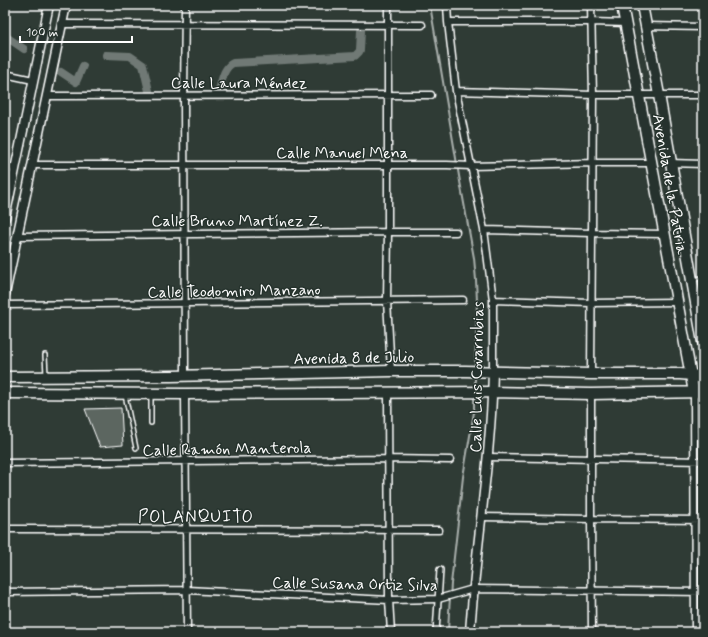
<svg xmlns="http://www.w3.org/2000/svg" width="708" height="637" viewBox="0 0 708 637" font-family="Mynerve,sans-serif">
  <rect width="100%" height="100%" fill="#2f3b35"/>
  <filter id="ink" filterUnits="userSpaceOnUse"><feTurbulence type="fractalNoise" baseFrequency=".025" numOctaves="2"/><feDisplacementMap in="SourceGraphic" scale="8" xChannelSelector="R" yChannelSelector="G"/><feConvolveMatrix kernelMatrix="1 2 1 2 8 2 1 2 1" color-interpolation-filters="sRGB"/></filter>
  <g filter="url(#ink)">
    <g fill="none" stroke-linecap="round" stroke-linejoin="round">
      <path stroke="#a9afac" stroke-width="2" d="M 430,5 L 459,176 L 474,258 L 476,280 L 477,301 L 475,368
        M 475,390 L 475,374
        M 448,632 L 449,612 L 451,584 L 463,477 L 474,412 L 474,396"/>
      <path stroke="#707975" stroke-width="8" d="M 5,36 L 24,49
        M 106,55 L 130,56 L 143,65 L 149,91
        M 61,72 L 76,82 L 83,66
        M 219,90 C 222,81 223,68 233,63 L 355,56 L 359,52 L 360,50 L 361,31"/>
    </g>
    <path fill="#5b6661" stroke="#fff" d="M 121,408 L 123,445 L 100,447 L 85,409 Z"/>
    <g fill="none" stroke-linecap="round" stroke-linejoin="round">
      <defs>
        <path id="service" d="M 694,279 L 703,278
          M 45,355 L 46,375
          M 125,395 L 136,448
          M 151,395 L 151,423"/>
        <path id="pedestrian" d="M 436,632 L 440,570"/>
        <path id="minor" d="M 185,5 L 184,96 L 185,376
          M 388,5 L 388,232 L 387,301 L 391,371
          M 447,5 L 448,22 L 456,91 L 484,230 L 493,300 L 493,371
          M 591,5 L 593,95 L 591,374
          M 448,22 L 591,22 L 626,23
          M 62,24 L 422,25
          M 646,26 L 703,27
          M 5,74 L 33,80
          M 456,91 L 593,95 L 703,95
          M 47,96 L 431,95
          M 670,163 L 703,164
          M 32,165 L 447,165 L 471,166 L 592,163 L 652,163
          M 5,168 L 15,167
          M 484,230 L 592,233 L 665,234
          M 17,236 L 388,232 L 456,232
          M 493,300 L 591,303 L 677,302
          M 5,305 L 463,300
          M 388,392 L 389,600 L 391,632
          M 694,392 L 695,632
          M 185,394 L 187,632
          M 591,394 L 591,519 L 592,632
          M 488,457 L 703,461
          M 5,463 L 389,459 L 450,460
          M 481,517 L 591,519 L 703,520
          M 5,529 L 439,530
          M 5,592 L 187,590 L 389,600 L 438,599 L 473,589 L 703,592"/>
        <path id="tertiary" d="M 5,218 L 49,5
          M 5,294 L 66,5
          M 470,632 C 476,545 491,459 493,371"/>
        <path id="primary" d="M 622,5 L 694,392
          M 642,5 L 659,95 L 703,342
          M 5,377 L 171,376 L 391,371 L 465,371 L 591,374 L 680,374 L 703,376
          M 5,393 L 185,394 L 493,392 L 591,394 L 703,392"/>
      </defs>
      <use href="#service" stroke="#fff" stroke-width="6"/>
      <use href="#pedestrian" stroke="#fff" stroke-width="8"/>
      <use href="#minor" stroke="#fff" stroke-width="9"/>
      <use href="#tertiary" stroke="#fff" stroke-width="11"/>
      <use href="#primary" stroke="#fff" stroke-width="13"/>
      <use href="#service" stroke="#26332d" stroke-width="3"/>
      <use href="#pedestrian" stroke="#26332d" stroke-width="5"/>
      <use href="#minor" stroke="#26332d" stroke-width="6"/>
      <use href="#tertiary" stroke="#26332d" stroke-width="8"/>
      <use href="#primary" stroke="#26332d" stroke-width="10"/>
    </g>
  </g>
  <g text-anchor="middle" stroke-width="3" stroke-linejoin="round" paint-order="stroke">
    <g font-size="16" fill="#fff" stroke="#26332d">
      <text x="239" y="88">Calle Laura Méndez</text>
      <text x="342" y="158">Calle Manuel Mena</text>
      <text transform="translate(671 184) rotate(80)" y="6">Avenida de la Patria</text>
      <text x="237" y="226">Calle Bruno Martínez Z.</text>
      <text transform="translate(234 290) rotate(-1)" y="6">Calle Teodomiro Manzano</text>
      <text transform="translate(354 357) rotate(-1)" y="6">Avenida 8 de Julio</text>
      <text transform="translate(476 377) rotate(-89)" y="6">Calle Luis Covarrubias</text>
      <text transform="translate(227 448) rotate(-1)" y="6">Calle Ramón Manterola</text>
      <text transform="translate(355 583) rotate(1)" y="6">Calle Susana Ortiz Silva</text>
    </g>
    <g font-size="17" letter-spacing="1" fill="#fff" stroke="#26332d">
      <text x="196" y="522">POLANQUITO</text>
    </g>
  </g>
  <rect width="708" height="637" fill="none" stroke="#26332d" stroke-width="20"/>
  <rect x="10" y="10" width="688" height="617" fill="none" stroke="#fff" stroke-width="1.5" filter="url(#ink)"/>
  <path d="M20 36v6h112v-6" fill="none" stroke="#ffffff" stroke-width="2"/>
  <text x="26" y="36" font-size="12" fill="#ffffff" stroke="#26332d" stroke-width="3" paint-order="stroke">100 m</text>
</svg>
